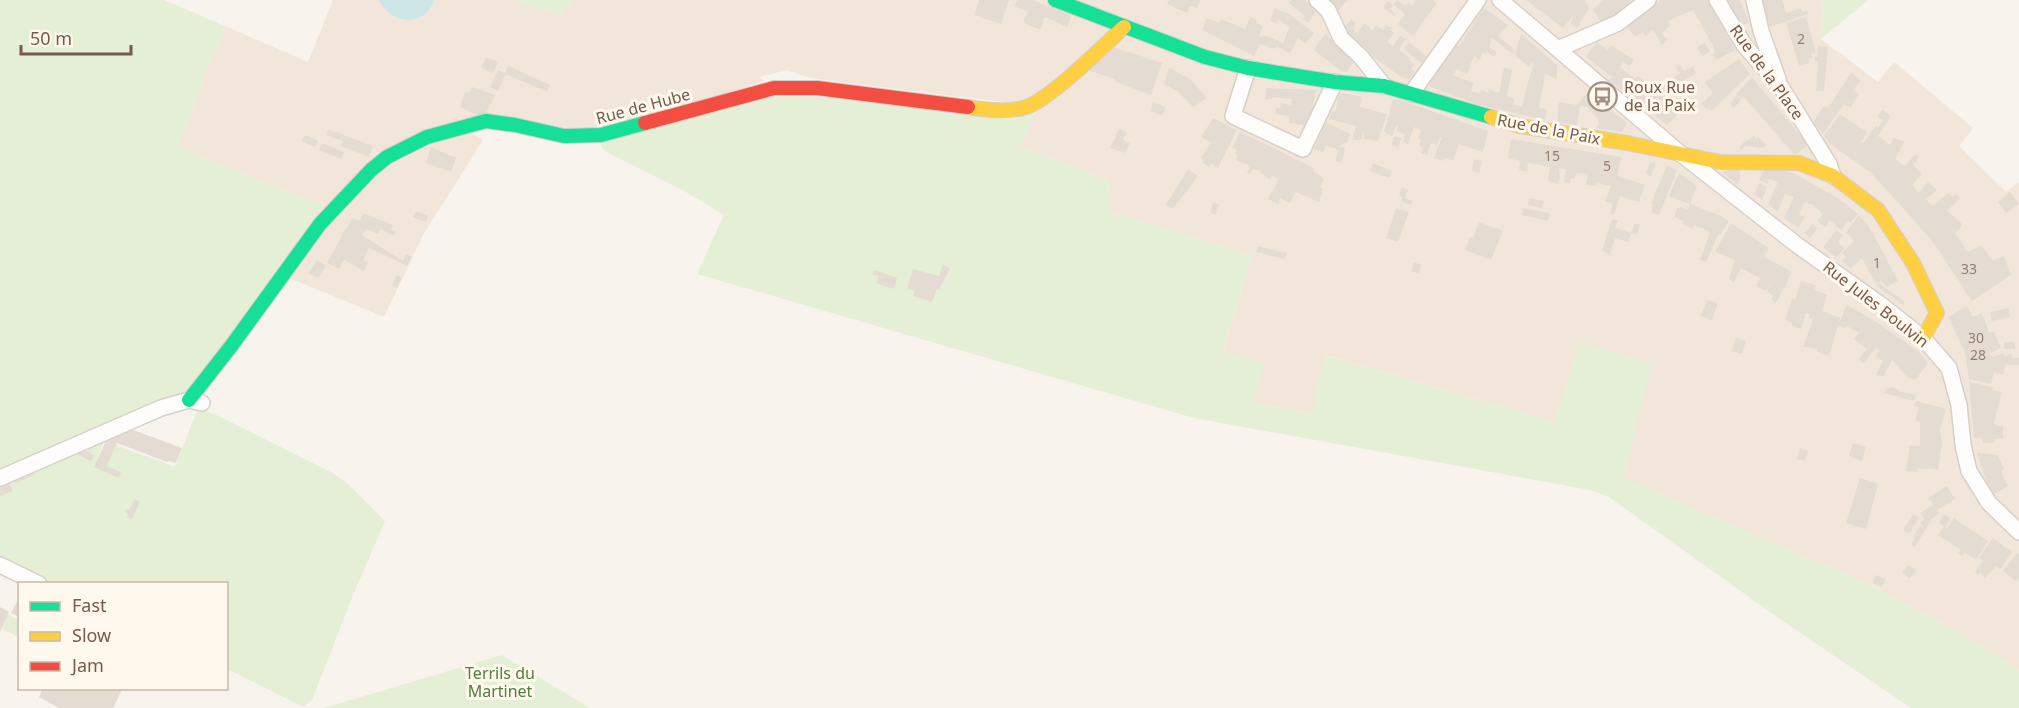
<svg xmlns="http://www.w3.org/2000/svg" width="2019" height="708" viewBox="0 0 2019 708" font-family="'Noto Sans',sans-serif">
  <rect width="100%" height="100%" fill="#f8f3ec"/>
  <path fill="#f1e6d9" d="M 333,0 L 513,0 L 562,15 L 572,0 L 1823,0 L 1821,39 L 1878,82 L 1894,62 L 1973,128 L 1959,146 L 2006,192 L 2019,182 L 2019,669 L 1958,632 L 1868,584 L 1623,478 L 1650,364 L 1554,422 L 1326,355 L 1313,413 L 1253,403 L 1223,353 L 1252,255 L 1111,213 L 1109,181 L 1019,146 L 1027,130 L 1004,102 L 810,78 L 787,70 L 759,77 L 764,81 L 607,131 L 442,129 L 328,208 L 177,147 L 225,26 L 308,62 Z
    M 464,129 L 483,140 L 423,235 L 384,317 L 287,277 L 372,174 Z"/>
  <path fill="#e4efd6" d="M 0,0 L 164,0 L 225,26 L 177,147 L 328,208 L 187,392 L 0,473 Z
    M 513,0 L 572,0 L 562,15 Z
    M 1823,0 L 1868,0 L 1821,39 Z
    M 784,92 L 1037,110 L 1019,146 L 1109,181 L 1111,213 L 1252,255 L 1223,352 L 1264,363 L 1253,403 L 1312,413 L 1325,355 L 1554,422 L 1579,342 L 1651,364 L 1624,478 L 1868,584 L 1958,632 L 2019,669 L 2019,708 L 1911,708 L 1777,617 L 1609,497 L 1590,490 L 1194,418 L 697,274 L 724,215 L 686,192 L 610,154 L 602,148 L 599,139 Z
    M 198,408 L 219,416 L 333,473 L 349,485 L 385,521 L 353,595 L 312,700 L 303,707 L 227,669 L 226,584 L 49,583 L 0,559 L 0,496 L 12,491 L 8,480 L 106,436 L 97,459 L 108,464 L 116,445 L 175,467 Z
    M 9,612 L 9,615 L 19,620 L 19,637 L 2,629 Z
    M 502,655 L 590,708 L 324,708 Z"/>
  <path fill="#cde6e8" d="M 379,0 L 434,0 C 424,29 391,24 379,0 Z"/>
  <path fill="#e4dcd3" d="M 979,0 L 1009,0 L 1001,24 L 974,15 Z
    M 1017,0 L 1032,0 L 1072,16 L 1067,27 L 1045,17 L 1040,30 L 1023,22 L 1028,11 L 1014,6 Z
    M 1169,0 L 1200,0 L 1197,8 L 1190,6 L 1187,13 L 1167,4 Z
    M 1291,0 L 1305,0 L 1313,7 L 1312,8 L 1316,12 L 1308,23 L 1303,19 L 1305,16 L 1289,3 Z
    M 1328,0 L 1347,0 L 1339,10 Z
    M 1397,0 L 1405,6 L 1408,2 L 1412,6 L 1416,0 L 1433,0 L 1437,3 L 1413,36 L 1398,24 L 1405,14 L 1393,4 Z
    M 1526,0 L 1585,0 L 1589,9 L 1577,28 L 1570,23 L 1575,13 L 1563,28 Z
    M 1603,0 L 1631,0 L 1611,20 L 1601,22 L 1593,10 Z
    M 1660,0 L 1708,0 L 1735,50 L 1716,60 L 1712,54 L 1715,52 L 1712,44 L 1693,10 L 1668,21 L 1671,25 L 1662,33 L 1667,40 L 1662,45 L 1653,30 L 1645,36 L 1643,32 L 1635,37 L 1627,26 Z
    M 1723,0 L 1740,0 L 1749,23 L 1737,27 Z
    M 1761,0 L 1782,0 L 1786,13 L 1801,8 L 1802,12 L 1807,11 L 1808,14 L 1770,27 Z
    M 1388,1 L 1393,5 L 1390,9 L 1396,14 L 1394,16 L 1383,7 Z
    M 1275,8 L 1289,14 L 1314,33 L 1305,44 L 1298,38 L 1290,53 L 1276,46 L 1275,49 L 1260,44 L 1254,56 L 1202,30 L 1207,18 L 1219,23 L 1221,19 L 1245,29 L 1250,17 L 1257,20 L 1256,23 L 1263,26 L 1259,36 L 1263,37 L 1264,35 L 1283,43 L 1290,27 L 1279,20 L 1277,24 L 1270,20 Z
    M 1484,8 L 1508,25 L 1498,36 L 1514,49 L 1513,54 L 1492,38 L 1489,47 L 1497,52 L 1494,57 L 1487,52 L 1485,54 L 1482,52 L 1480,60 L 1474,56 L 1470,65 L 1472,65 L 1467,74 L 1457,69 L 1452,75 L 1474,83 L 1471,91 L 1480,94 L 1481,90 L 1488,93 L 1489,89 L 1499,93 L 1504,67 L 1512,70 L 1507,96 L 1514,98 L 1513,105 L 1522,106 L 1533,64 L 1531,62 L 1529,67 L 1515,55 L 1521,34 L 1557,65 L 1557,79 L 1545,74 L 1539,108 L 1547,109 L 1545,120 L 1476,104 L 1429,86 L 1437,69 L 1456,43 L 1459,46 Z
    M 1806,17 L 1816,53 L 1811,54 L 1812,58 L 1808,59 L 1809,63 L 1799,66 L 1786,23 Z
    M 1351,19 L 1356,23 L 1352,28 L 1357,34 L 1364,23 L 1371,28 L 1370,30 L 1372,31 L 1376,25 L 1383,30 L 1386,25 L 1392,28 L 1390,30 L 1394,33 L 1387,42 L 1393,46 L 1400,36 L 1406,39 L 1399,50 L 1410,58 L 1409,60 L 1415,64 L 1411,69 L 1415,72 L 1409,79 L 1401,77 L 1356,44 L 1344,29 Z
    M 1325,34 L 1352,54 L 1355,60 L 1347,72 L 1341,71 L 1314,50 Z
    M 1409,42 L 1427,57 L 1421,63 L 1404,49 Z
    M 1597,42 L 1608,50 L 1611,45 L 1634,60 L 1629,66 L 1623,62 L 1620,67 L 1635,79 L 1638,76 L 1656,89 L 1680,73 L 1676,67 L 1680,65 L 1684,71 L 1693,66 L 1696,73 L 1663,94 L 1681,111 L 1667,125 L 1609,80 L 1612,77 L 1586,57 Z
    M 1705,43 L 1710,52 L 1702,56 L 1697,47 Z
    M 1818,46 L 1828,47 L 1824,91 L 1816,91 L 1818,61 L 1815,61 L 1815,57 L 1817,57 Z
    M 1113,47 L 1162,63 L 1151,95 L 1115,82 L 1116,80 L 1109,77 L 1087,70 Z
    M 486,57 L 498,62 L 493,73 L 481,68 Z
    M 1739,59 L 1750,74 L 1711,111 L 1709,108 L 1707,110 L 1701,104 L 1713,93 L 1704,82 Z
    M 508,66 L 550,85 L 547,92 L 506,74 L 498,91 L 490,87 L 498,70 L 505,73 Z
    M 1169,68 L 1190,79 L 1207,98 L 1193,107 L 1177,91 L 1164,84 Z
    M 1851,73 L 1861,80 L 1853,90 L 1859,94 L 1850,108 L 1844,104 L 1823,134 L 1813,122 L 1824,106 L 1828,108 Z
    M 1752,77 L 1808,145 L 1795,155 L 1744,97 L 1742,99 L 1736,94 Z
    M 472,87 L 495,95 L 485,115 L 478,115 L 460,107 L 465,92 L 469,93 Z
    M 1266,88 L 1316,90 L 1309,126 L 1289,123 L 1289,116 L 1275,114 L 1276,108 L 1280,108 L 1281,103 L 1291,105 L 1292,99 L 1272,97 L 1273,99 L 1265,99 Z
    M 1588,92 L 1625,121 L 1626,126 L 1621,132 L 1596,128 L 1600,123 L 1598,121 L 1599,120 L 1587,107 L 1580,106 L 1577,125 L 1557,123 L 1559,102 L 1577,105 Z
    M 1343,93 L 1362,97 L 1360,107 L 1387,114 L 1378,141 L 1363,139 L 1364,130 L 1361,140 L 1352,140 L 1356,126 L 1329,119 L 1332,111 L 1335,112 L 1339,95 Z
    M 1737,96 L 1741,100 L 1734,108 L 1730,104 Z
    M 1393,100 L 1400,100 L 1488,131 L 1483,152 L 1459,144 L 1453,161 L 1445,158 L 1444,161 L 1434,158 L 1442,137 L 1440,137 L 1437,145 L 1431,143 L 1427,155 L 1421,153 L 1423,149 L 1419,144 L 1421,140 L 1418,139 L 1421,130 L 1414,127 L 1408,144 L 1403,142 L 1405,134 L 1397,131 L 1398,126 L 1396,126 L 1392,136 L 1387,134 L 1384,131 Z
    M 1153,102 L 1166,107 L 1162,116 L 1150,111 Z
    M 1882,110 L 1891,116 L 1878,136 L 1890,145 L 1894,137 L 1904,142 L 1895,159 L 1905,167 L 1915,154 L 1919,157 L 1913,165 L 1922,174 L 1912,185 L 1919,193 L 1928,182 L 1937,190 L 1926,199 L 1932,206 L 1949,193 L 1952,197 L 1956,194 L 1960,198 L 1947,211 L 1962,224 L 1962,226 L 1955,233 L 1967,252 L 1981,246 L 1993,260 L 2004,256 L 2011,275 L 1972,301 L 1935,245 L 1905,210 L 1869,171 L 1830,144 L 1824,136 L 1840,114 L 1867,132 L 1861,142 L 1863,143 L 1876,126 L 1878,128 L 1883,120 L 1878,117 Z
    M 1213,118 L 1237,130 L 1218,168 L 1211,163 L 1209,167 L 1202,162 L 1204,160 L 1201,158 L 1211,142 L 1201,137 Z
    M 1326,122 L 1350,134 L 1347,143 L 1344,143 L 1340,146 L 1345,148 L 1342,163 L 1335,161 L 1338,150 L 1326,145 L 1323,152 L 1314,149 Z
    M 328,129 L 373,146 L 369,157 L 341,146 L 343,141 L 326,135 Z
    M 1119,129 L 1127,132 L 1123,140 L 1130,143 L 1125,153 L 1110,148 Z
    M 1240,132 L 1314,168 L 1313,170 L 1324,179 L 1320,187 L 1323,189 L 1319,202 L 1296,192 L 1290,203 L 1280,198 L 1278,204 L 1268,199 L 1279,179 L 1272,176 L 1270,180 L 1260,172 L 1261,170 L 1260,169 L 1259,171 L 1253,169 L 1250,174 L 1247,173 L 1250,166 L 1236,160 L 1238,155 L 1235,153 L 1236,150 L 1232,148 Z
    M 305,135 L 318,141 L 315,147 L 302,141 Z
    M 1395,136 L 1402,138 L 1398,147 L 1391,145 Z
    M 1754,136 L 1756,139 L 1758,137 L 1766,145 L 1763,148 L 1745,146 L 1741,150 L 1739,148 L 1743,143 Z
    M 1511,139 L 1621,157 L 1617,176 L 1645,185 L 1639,202 L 1620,196 L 1614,215 L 1610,214 L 1613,204 L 1605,201 L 1611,186 L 1596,183 L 1595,186 L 1586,185 L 1588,174 L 1576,173 L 1575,179 L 1571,178 L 1570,183 L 1564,182 L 1566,169 L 1559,168 L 1560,178 L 1558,185 L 1548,180 L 1550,167 L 1528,163 L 1527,171 L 1519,170 L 1520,161 L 1508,158 Z
    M 322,143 L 344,152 L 341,159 L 319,150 Z
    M 431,147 L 456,158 L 451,172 L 426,163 Z
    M 1474,159 L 1482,161 L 1479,173 L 1472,171 Z
    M 1650,162 L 1656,163 L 1651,177 L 1646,174 Z
    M 1373,163 L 1392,171 L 1389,178 L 1370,171 Z
    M 1667,165 L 1677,171 L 1659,215 L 1651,212 L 1653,205 L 1651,204 Z
    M 1741,167 L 1739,182 L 1737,184 L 1722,172 Z
    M 1188,169 L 1198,176 L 1173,209 L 1166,205 Z
    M 1764,169 L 1781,169 L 1799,176 L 1841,200 L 1858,214 L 1850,223 L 1848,221 L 1841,230 L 1830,220 L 1825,227 L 1817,221 L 1823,214 L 1813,205 L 1804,202 L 1799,215 L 1805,217 L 1798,228 L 1784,218 L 1794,197 L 1785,194 L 1778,212 L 1768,204 L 1778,182 L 1769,179 L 1768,184 L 1759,180 Z
    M 1679,173 L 1697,186 L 1690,204 L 1721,216 L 1729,221 L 1720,235 L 1718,235 L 1706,262 L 1700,260 L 1710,232 L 1694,225 L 1693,229 L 1682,224 L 1683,221 L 1674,217 L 1677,208 L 1681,207 L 1688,210 L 1690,204 L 1669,196 Z
    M 1759,183 L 1767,187 L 1762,200 L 1754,194 Z
    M 1402,187 L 1408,190 L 1405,198 L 1413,201 L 1411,205 L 1401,201 L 1402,197 L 1399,196 Z
    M 2010,192 L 2019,204 L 2006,213 L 1998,202 Z
    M 1529,198 L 1544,201 L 1542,208 L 1528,205 Z
    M 1213,203 L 1219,204 L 1216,215 L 1210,213 Z
    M 1396,208 L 1409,212 L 1398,242 L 1386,238 Z
    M 1523,208 L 1550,213 L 1548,221 L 1522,215 Z
    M 416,211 L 428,216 L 426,222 L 413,217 Z
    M 363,213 L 393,225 L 391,229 L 396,232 L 394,236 L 380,229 L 378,234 L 366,229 L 362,235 L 403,261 L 406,254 L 412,257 L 407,266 L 369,248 L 363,260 L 368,263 L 364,271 L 344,260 L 339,269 L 327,263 L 352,218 L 360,221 Z
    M 1859,215 L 1870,228 L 1898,281 L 1887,287 L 1881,281 L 1876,284 L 1862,258 L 1851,268 L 1842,261 L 1846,257 L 1842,253 L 1854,241 L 1846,232 Z
    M 1612,219 L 1618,220 L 1615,228 L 1631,233 L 1628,242 L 1615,238 L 1610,254 L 1602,251 Z
    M 1479,222 L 1503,231 L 1491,260 L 1465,250 L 1470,237 L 1473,238 Z
    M 1635,223 L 1640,225 L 1637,235 L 1631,233 Z
    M 1731,223 L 1769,248 L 1764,257 L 1792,272 L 1776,303 L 1771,300 L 1773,296 L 1767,292 L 1771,284 L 1766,291 L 1756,286 L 1760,278 L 1741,268 L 1734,282 L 1729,279 L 1735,260 L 1715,252 Z
    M 1812,224 L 1818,228 L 1810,238 L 1805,233 Z
    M 1836,230 L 1843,235 L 1838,242 L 1844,248 L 1837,258 L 1823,247 Z
    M 1258,246 L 1287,253 L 1285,259 L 1256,252 Z
    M 317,260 L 326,266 L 318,278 L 309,273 Z
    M 1414,262 L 1421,265 L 1419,274 L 1411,271 Z
    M 943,265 L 950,268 L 939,290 L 937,289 L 932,302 L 913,296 L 915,291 L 907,289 L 913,269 L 939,276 Z
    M 874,270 L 897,278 L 894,289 L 876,283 L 879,276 L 872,274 Z
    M 397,275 L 402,278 L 397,288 L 392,285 Z
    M 1801,281 L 1816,285 L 1814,290 L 1827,295 L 1822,311 L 1840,318 L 1838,325 L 1847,305 L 1872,319 L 1918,351 L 1928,363 L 1915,380 L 1907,377 L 1899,368 L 1900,367 L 1892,360 L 1884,376 L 1876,375 L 1883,361 L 1876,356 L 1880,351 L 1876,348 L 1864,363 L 1859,359 L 1867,349 L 1854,339 L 1859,333 L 1847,326 L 1846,329 L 1838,325 L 1829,356 L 1817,352 L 1818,349 L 1803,347 L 1813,320 L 1809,318 L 1810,314 L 1806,313 L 1801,329 L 1793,326 L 1791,322 L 1785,320 L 1792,299 L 1795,300 Z
    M 1879,283 L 1905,302 L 1903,305 L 1877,286 Z
    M 1707,300 L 1718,303 L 1712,320 L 1701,316 Z
    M 1967,306 L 1973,317 L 1982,313 L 1989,332 L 1994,332 L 2001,348 L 1990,353 L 1992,357 L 2004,353 L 2005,356 L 2011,353 L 2012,358 L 2019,358 L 2019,365 L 2006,364 L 2003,375 L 1994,372 L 1991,384 L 1969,379 L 1965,352 L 1948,317 Z
    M 2009,308 L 2010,317 L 1992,321 L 1990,312 Z
    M 1736,337 L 1746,341 L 1742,354 L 1732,351 Z
    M 2004,342 L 2015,342 L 2015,349 L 2004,349 Z
    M 1969,382 L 1993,387 L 1992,390 L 2002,392 L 1994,424 L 2003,427 L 2003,438 L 1994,439 L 1994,443 L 1982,443 L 1983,438 L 1974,438 Z
    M 1892,386 L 1897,389 L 1897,391 L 1916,395 L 1913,401 L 1884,393 L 1887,387 L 1891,388 Z
    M 1916,401 L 1946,409 L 1940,430 L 1942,443 L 1938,470 L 1917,468 L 1917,472 L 1906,471 L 1910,445 L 1920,446 L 1920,422 L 1915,421 L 1919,407 L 1914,406 Z
    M 128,428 L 182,448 L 176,463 L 168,461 L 167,462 L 117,443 L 107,466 L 121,472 L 119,478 L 94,467 L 108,436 Z
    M 1853,443 L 1866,447 L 1862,461 L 1849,456 Z
    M 1800,448 L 1808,451 L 1805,461 L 1797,459 Z
    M 82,449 L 94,455 L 91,461 L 72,452 L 76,451 L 79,452 Z
    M 1977,453 L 1998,455 L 2004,469 L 2001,471 L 2008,486 L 1994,494 L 1987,483 Z
    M 31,470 L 34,475 L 16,483 L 14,477 Z
    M 12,478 L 13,481 L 9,482 L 13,491 L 0,496 L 0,484 Z
    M 1860,478 L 1878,484 L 1866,529 L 1846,523 Z
    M 1947,486 L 1955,499 L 1937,510 L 1939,513 L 1932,519 L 1915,547 L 1911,545 L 1915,538 L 1913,537 L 1920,526 L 1924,529 L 1920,522 L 1924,520 L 1920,513 L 1933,505 L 1928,498 Z
    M 135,499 L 140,502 L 132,519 L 127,517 L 128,514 L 125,512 L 127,509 L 129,510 Z
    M 1913,514 L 1919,518 L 1909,534 L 1903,530 Z
    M 1944,514 L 1951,518 L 1945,527 L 1948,528 L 1954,518 L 1988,541 L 1976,560 L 1964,552 L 1962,556 L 1958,553 L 1961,550 L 1938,535 L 1944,526 L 1939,523 Z
    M 1993,538 L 2012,552 L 2000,569 L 1996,566 L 1985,578 L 1980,573 L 1978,575 L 1975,572 L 1978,568 L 1982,571 L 1978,567 L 1983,561 L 1979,558 Z
    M 2017,553 L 2019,554 L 2019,578 L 2016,581 L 2003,571 Z
    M 1908,565 L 1916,571 L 1910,578 L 1902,573 Z
    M 1876,575 L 1886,579 L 1882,587 L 1872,583 Z
    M 20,596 L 20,617 L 11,613 Z
    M 0,607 L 9,612 L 0,632 Z
    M 43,688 L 123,688 L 113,708 L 59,708 L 39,697 Z"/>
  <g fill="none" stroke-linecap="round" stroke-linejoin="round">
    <defs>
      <path id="street" d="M 1317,0 L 1328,10 L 1341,38 L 1361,57 L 1384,86
        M 1500,0 L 1681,154 L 1797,245 L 1880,304 L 1923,338 L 1949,368 L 1959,405 L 1963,445 L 1969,471 L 1989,503 L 2019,532
        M 1717,0 L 1744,45 L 1781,87 L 1829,164 L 1833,176
        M 1754,0 L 1761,31 L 1778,79
        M 1558,49 L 1618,23 L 1648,0
        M 1248,68 L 1233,116 L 1303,149 L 1335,82
        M 1411,94 L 1478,0
        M 0,478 L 161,408 L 189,400 L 202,403
        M 0,565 L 39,584"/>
      <path id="fast" d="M 1055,0 L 1205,57 L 1248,68 L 1335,82 L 1384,86 L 1491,117
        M 189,400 L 232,345 L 320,224 L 371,170 L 387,157 L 427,137 L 486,121 L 515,125 L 564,136 L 601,135 L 645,123"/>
      <path id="slow" d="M 968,107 C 985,110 1006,112 1023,108 C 1047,103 1104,45 1124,27
        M 1491,117 L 1520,126 L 1627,143 L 1720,162 L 1799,163 L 1833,176 L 1878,210 L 1913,263 L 1937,313 L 1923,338"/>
      <path id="jam" d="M 645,123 L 774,88 L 817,88 L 968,107"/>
    </defs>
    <use href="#street" stroke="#d7d0ca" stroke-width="18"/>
    <use href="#fast" stroke="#d7cfc8" stroke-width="16"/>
    <use href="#slow" stroke="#d7cfc8" stroke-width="16"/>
    <use href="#jam" stroke="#d7cfc8" stroke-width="16"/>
    <use href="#street" stroke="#fefdfc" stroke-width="15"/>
    <use href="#fast" stroke="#16e098" stroke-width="14"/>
    <use href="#slow" stroke="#ffcf43" stroke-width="14"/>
    <use href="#jam" stroke="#f24e42" stroke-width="14"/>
  </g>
  <defs>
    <symbol id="bus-ring" viewBox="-11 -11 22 22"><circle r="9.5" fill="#fff8ed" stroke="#a49083" stroke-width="1.5"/><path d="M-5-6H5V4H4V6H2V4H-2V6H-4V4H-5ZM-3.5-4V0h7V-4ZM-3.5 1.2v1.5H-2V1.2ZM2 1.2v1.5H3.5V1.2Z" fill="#a49083"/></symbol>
  </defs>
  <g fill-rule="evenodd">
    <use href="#bus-ring" x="1586" y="80" width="33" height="33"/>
  </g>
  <g text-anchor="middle" stroke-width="6" stroke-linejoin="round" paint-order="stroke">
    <g font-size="14" fill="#947d6e">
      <text x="1801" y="44">2</text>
      <text x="1552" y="161">15</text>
      <text x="1607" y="171">5</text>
      <text x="1877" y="268">1</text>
      <text x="1969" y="274">33</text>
      <text x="1976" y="343">30</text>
      <text x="1978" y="360">28</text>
    </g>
    <g font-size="16" fill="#775b4a" stroke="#fff8ed">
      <text transform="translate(1767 72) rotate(54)" y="6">Rue de la Place</text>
      <text transform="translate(643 106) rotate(-15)" y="6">Rue de Hube</text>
      <text transform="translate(1549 129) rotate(11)" y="6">Rue de la Paix</text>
      <text transform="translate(1876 304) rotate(38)" y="6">Rue Jules Boulvin</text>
    </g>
    <g font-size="16" fill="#775b4a" stroke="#fff8ed" text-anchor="start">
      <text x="1624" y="93">Roux Rue<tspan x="1624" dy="18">de la Paix</tspan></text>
    </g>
    <g font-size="16" fill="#537d42" stroke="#fff8ed">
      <text x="500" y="679">Terrils du<tspan x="500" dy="18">Martinet</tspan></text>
    </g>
  </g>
  <rect x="18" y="582" width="210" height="108" fill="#fff8ed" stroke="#c9b9ac" stroke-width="1.5"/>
  <rect x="30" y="602" width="30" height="9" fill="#16e098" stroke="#c9b9ac" stroke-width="1.5"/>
  <text x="72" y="612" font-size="18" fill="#775b4a">Fast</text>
  <rect x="30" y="632" width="30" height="9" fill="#ffcf43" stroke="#c9b9ac" stroke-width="1.5"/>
  <text x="72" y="642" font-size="18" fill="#775b4a">Slow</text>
  <rect x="30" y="662" width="30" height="9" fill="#f24e42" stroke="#c9b9ac" stroke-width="1.5"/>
  <text x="72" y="672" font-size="18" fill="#775b4a">Jam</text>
  <path d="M21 45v9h110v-9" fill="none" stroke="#775b4a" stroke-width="3"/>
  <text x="30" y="45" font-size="18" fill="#775b4a" stroke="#fff8ed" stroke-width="4.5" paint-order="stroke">50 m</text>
</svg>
